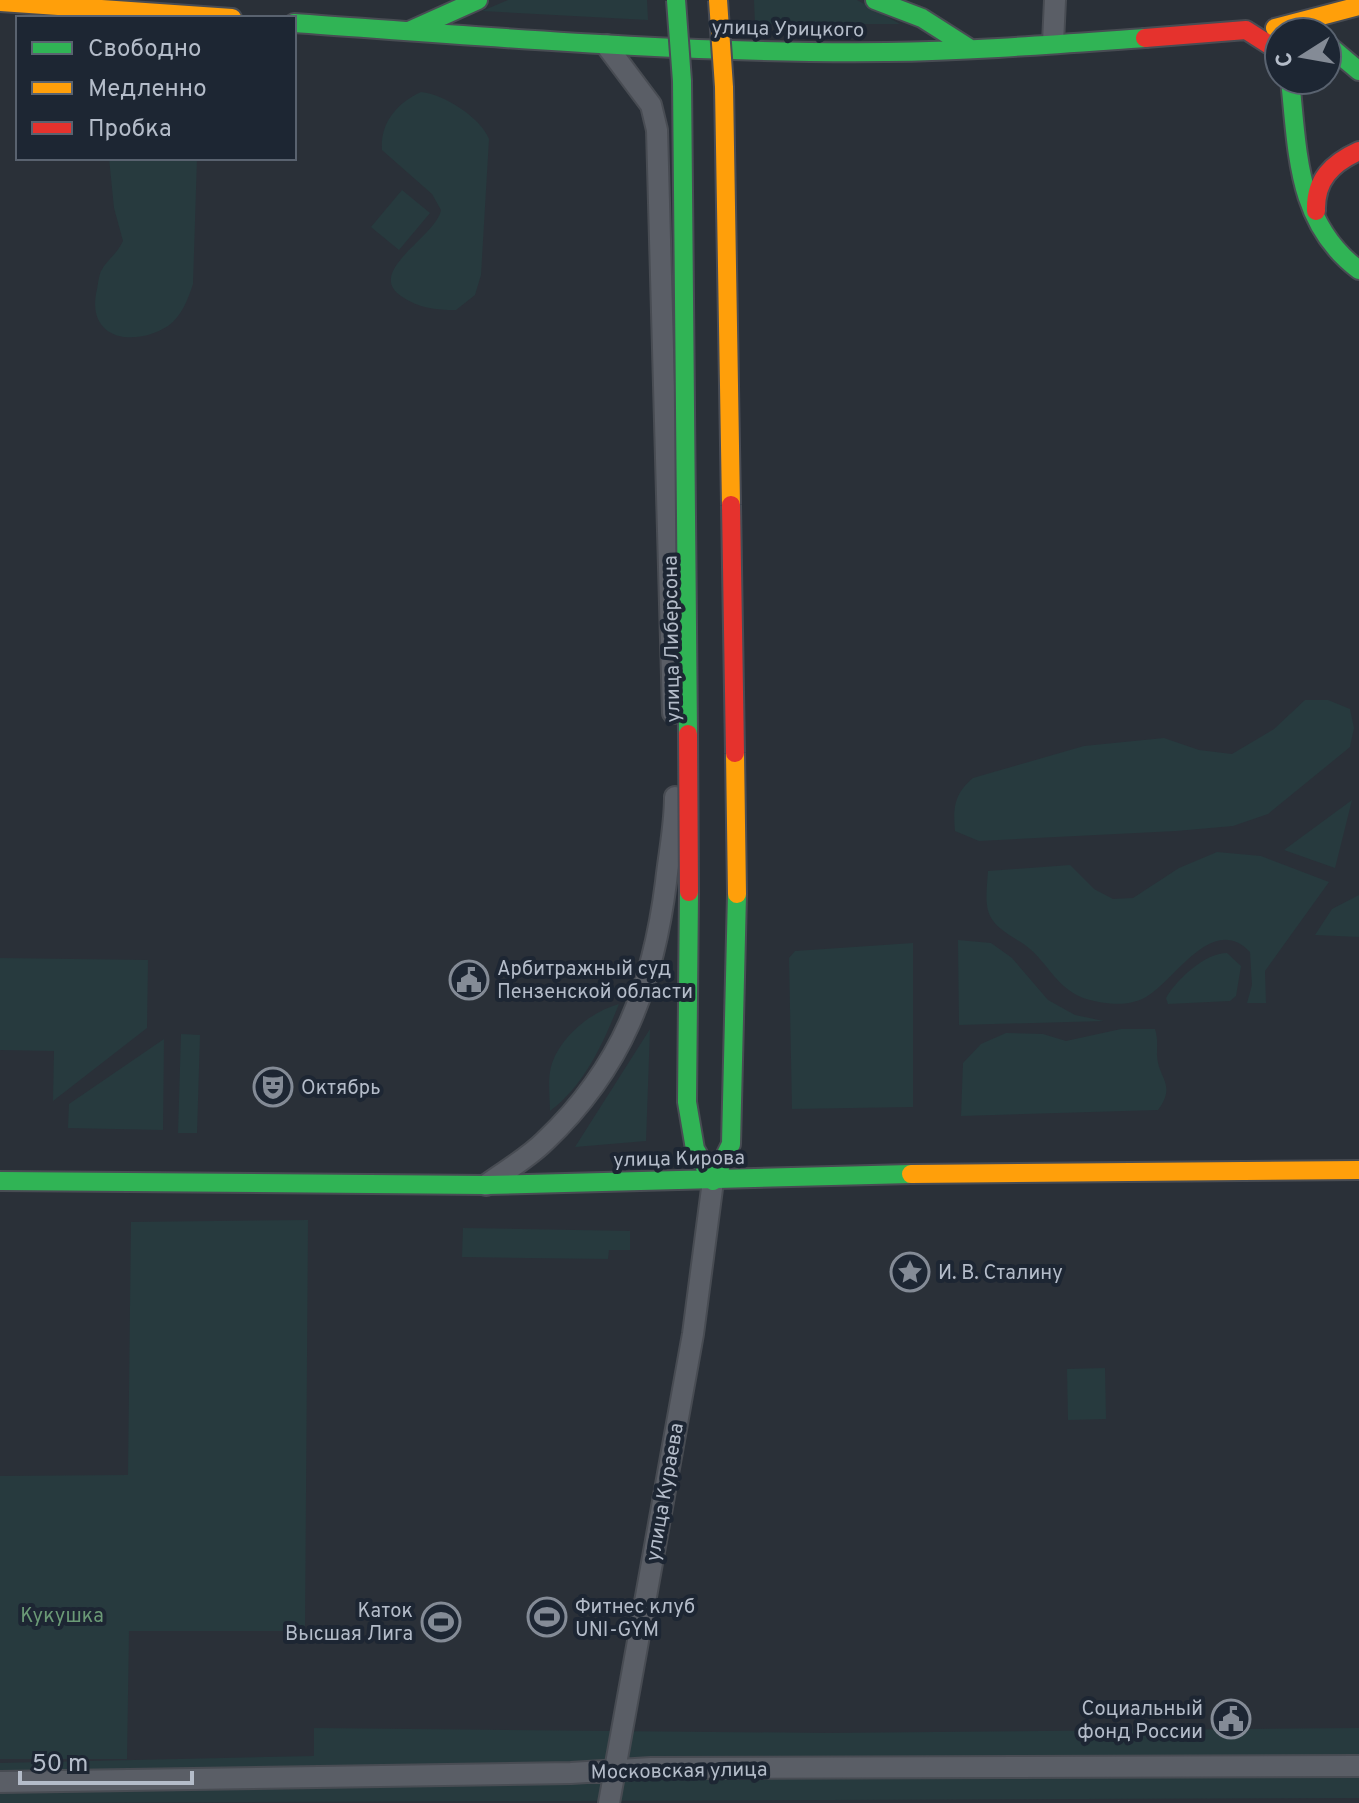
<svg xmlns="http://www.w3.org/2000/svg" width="1359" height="1803" viewBox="0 0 1359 1803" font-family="Overpass,sans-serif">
  <rect width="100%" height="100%" fill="#2a3038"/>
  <path fill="#273a3e" d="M 508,0 L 647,0 L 648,20 L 482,11 Z
    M 754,0 L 857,0 L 900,24 L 755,24 Z
    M 421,92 C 444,94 481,118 489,139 L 481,275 L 475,295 L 456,310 C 435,310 418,308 401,296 C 365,271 436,237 441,210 L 432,194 L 382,150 C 380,123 397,103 421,92 Z
    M 109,158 L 197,158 L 193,284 C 188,299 182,316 168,326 C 133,348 85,339 97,289 C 98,284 99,275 101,271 C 107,260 117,254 123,241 L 114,208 Z
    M 402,190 L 430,213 L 399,250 L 371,227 Z
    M 1305,700 L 1328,700 L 1350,709 L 1354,728 L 1350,747 L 1268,814 L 1233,826 L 1176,831 L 979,841 L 955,831 C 953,808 954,794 973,778 L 1084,746 L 1164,738 L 1199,750 L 1232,754 L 1274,729 Z
    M 1352,800 L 1335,868 L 1284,850 Z
    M 1217,852 L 1261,856 L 1329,882 L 1265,971 L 1266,1003 L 1247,1003 L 1252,985 L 1250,952 C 1212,912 1174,982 1146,997 C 1132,1005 1115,1005 1099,1002 C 1054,995 1051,960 1019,941 C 983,920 985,911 988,871 L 1070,865 L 1094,889 L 1113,899 L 1133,898 L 1179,868 Z
    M 1359,895 L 1359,937 L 1315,935 L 1332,909 Z
    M 958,940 L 991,943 L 1012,958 L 1048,1000 L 1075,1015 L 1104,1021 L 959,1025 Z
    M 913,943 L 913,1107 L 792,1109 L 789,958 L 795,951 Z
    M 1227,953 L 1241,966 L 1236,996 L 1230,1001 L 1168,1004 L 1166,998 C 1177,979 1205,953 1227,953 Z
    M 0,958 L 148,960 L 147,1028 L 53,1101 L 54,1051 L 0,1050 Z
    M 619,1004 C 603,1043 585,1085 550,1111 C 550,1099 548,1084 550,1072 C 555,1041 589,1012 619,1004 Z
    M 650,1029 L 646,1141 L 575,1147 Z
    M 1121,1029 L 1155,1029 C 1158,1039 1157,1045 1157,1055 C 1158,1079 1177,1084 1158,1110 L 961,1116 L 963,1063 L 981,1044 L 1006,1033 L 1043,1034 L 1066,1041 Z
    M 181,1034 L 200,1035 L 197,1133 L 178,1133 Z
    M 164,1039 L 163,1130 L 68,1128 L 69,1104 Z
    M 308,1220 L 305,1631 L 129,1631 L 127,1759 L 0,1759 L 0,1476 L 128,1475 L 131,1222 Z
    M 463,1228 L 630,1231 L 630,1250 L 609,1250 L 608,1259 L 462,1257 Z
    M 1105,1368 L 1106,1419 L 1068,1420 L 1067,1369 Z
    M 314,1728 L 828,1733 L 1359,1728 L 1359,1798 L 0,1803 L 0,1763 L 314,1756 Z"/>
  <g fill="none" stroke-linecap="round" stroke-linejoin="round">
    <defs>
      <path id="street" d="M 1053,43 L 1055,0
        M 606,45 L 651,105 L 657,130 L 673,713
        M 486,1185 C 505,1171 528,1158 545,1141 C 622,1068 653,986 666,882 C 669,854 675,826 675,797
        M 0,1782 L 571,1773 L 651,1768 L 1359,1766
        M 609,1803 L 693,1334 L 713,1181"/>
      <path id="fast" d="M 875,0 L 922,18 L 969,48
        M 294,23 C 491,37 688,54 886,52 C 972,51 1059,44 1145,38
        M 1282,28 L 1305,32
        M 409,31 L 478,0
        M 1327,44 L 1359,71
        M 1290,80 C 1298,152 1296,223 1359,270
        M 689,892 L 687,1102 L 695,1149 L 713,1181
        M 0,1181 L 486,1185 L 911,1174
        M 713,1181 L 731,1144 L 737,894"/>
      <path id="slow" d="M 0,2 L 232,18
        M 1275,28 L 1359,6
        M 911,1174 L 1359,1170"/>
      <path id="jam" d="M 1145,38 L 1246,30 L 1279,51
        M 1316,211 C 1315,180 1332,163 1359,151"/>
    </defs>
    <use href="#street" stroke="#484c53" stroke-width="24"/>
    <use href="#fast" stroke="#484c53" stroke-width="22"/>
    <use href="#slow" stroke="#484c53" stroke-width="22"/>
    <use href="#jam" stroke="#484c53" stroke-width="22"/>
    <use href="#street" stroke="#5a5e66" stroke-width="20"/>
    <use href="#fast" stroke="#30b455" stroke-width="18"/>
    <use href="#slow" stroke="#ff9f0a" stroke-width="18"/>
    <use href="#jam" stroke="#e5322d" stroke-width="18"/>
    <defs>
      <path id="fast-bridge" d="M 676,0 L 682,81 L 688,734"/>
      <path id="slow-bridge" d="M 718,0 L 724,87 L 731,505
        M 735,753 L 737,894"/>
      <path id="jam-bridge" d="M 731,505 L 735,753
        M 688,734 L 689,892"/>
    </defs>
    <use href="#fast-bridge" stroke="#484c55" stroke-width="22" stroke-linecap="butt"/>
    <use href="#slow-bridge" stroke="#484c55" stroke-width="22" stroke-linecap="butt"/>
    <use href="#jam-bridge" stroke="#484c55" stroke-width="22" stroke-linecap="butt"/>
    <use href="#fast-bridge" stroke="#30b455" stroke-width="18"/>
    <use href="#slow-bridge" stroke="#ff9f0a" stroke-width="18"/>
    <use href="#jam-bridge" stroke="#e5322d" stroke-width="18"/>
  </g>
  <defs>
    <symbol id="civic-ring" viewBox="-11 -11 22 22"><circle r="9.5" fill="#1d2633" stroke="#848b96" stroke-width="1.5"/><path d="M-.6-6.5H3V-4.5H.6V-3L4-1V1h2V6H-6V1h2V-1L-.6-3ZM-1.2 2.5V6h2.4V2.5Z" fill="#848b96"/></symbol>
    <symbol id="theatre-ring" viewBox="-11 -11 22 22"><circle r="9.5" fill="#1d2633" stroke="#848b96" stroke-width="1.5"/><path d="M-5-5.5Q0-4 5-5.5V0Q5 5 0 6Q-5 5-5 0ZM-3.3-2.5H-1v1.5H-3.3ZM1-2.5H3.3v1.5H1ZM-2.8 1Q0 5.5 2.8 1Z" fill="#848b96"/></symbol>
    <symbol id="sight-ring" viewBox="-11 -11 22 22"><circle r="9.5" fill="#1d2633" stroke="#848b96" stroke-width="1.5"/><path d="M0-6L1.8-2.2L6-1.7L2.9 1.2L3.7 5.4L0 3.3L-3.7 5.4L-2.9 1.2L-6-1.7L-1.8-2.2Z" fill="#848b96"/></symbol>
    <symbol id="stadium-ring" viewBox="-11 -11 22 22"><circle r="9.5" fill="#1d2633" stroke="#848b96" stroke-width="1.5"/><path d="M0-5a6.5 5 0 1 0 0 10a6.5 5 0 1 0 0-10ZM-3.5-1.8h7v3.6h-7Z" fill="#848b96"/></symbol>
  </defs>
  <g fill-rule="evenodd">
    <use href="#civic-ring" x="447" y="958" width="44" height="44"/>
    <use href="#theatre-ring" x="251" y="1065" width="44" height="44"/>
    <use href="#sight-ring" x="888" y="1250" width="44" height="44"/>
    <use href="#stadium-ring" x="525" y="1595" width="44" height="44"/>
    <use href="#stadium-ring" x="419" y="1600" width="44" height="44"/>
    <use href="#civic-ring" x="1209" y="1697" width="44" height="44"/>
  </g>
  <g text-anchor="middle" stroke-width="8" stroke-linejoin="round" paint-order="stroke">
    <g font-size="20" fill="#b4bcc9" stroke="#1d2633">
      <text transform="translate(788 28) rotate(1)" y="7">улица Урицкого</text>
      <text transform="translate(671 639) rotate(-91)" y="7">улица Либерсона</text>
      <text transform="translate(679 1158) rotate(-1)" y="7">улица Кирова</text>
      <text transform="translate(664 1492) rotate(-80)" y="7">улица Кураева</text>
      <text transform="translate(679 1770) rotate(-1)" y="7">Московская улица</text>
    </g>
    <g font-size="20" fill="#b4bcc9" stroke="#1d2633" text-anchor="start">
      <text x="497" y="975">Арбитражный суд<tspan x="497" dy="23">Пензенской области</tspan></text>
      <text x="301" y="1094">Октябрь</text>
      <text x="938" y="1279">И. В. Сталину</text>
      <text x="575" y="1613">Фитнес клуб<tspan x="575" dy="23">UNI-GYM</tspan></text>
      <text x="413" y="1617" text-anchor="end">Каток<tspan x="413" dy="23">Высшая Лига</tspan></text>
      <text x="1203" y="1715" text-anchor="end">Социальный<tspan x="1203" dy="23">фонд России</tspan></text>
    </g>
    <g font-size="20" fill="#6b9a76" stroke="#1d2633">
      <text x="62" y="1622">Кукушка</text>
    </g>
  </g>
  <rect x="16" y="16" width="280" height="144" fill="#1d2633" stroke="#59626f" stroke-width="2"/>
  <rect x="32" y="42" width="40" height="12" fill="#30b455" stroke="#59626f" stroke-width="2"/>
  <text x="88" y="56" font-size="24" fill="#b4bcc9">Свободно</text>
  <rect x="32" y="82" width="40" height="12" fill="#ff9f0a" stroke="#59626f" stroke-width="2"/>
  <text x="88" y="96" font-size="24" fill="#b4bcc9">Медленно</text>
  <rect x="32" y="122" width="40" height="12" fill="#e5322d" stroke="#59626f" stroke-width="2"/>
  <text x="88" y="136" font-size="24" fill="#b4bcc9">Пробка</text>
  <g transform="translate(1303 56) rotate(259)"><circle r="38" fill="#1d2633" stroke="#59626f" stroke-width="2"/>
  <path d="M0-6L14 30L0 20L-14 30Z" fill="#848b96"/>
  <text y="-12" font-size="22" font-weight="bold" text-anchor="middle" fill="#b4bcc9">С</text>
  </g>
  <path d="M20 1771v12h172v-12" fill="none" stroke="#b4bcc9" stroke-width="4"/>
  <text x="32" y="1771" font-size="24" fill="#b4bcc9" stroke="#1d2633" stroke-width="6" paint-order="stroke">50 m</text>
</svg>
